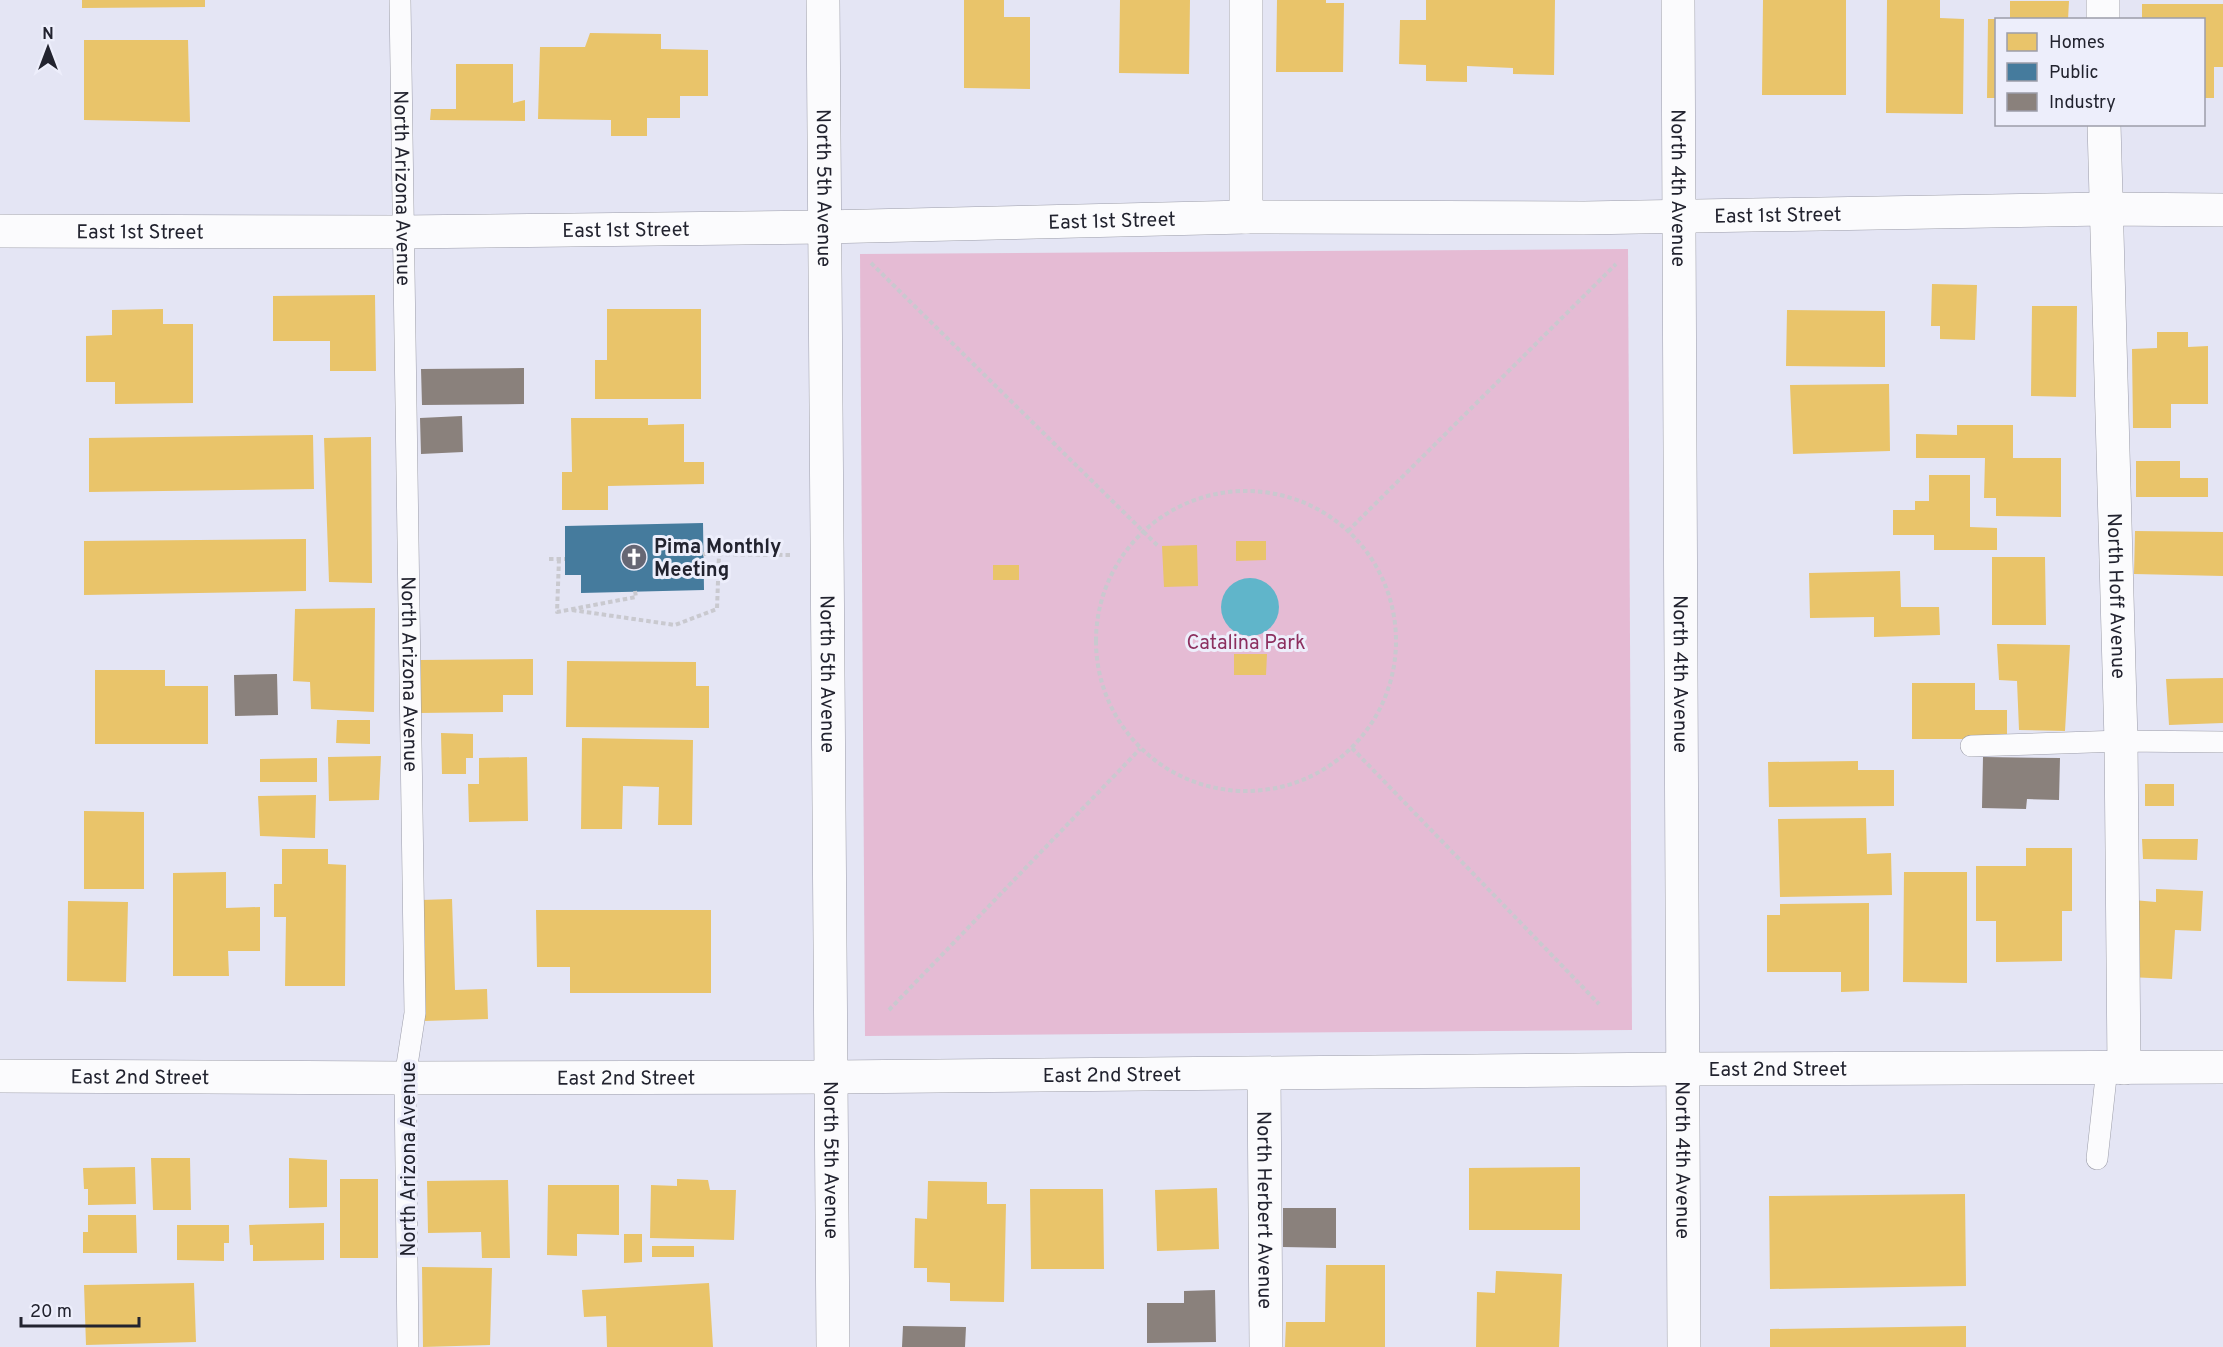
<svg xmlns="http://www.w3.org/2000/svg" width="2223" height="1347" viewBox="0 0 2223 1347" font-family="Overpass,sans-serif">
  <rect width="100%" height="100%" fill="#e4e5f4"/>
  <path fill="#e5bbd4" d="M 1628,249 L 1632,1030 L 865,1036 L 860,254 Z"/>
  <path fill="#60b5ca" d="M1221 607a29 29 0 1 1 58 0a29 29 0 1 1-58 0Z"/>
  <path fill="#e9c46a" d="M 82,0 L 205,0 L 205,7 L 82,8 Z
    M 964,0 L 1004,0 L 1004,17 L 1030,17 L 1030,89 L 964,88 Z
    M 1120,0 L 1190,0 L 1189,74 L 1119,73 Z
    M 1277,0 L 1326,0 L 1326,3 L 1344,3 L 1343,72 L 1276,72 Z
    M 1426,0 L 1555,0 L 1554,75 L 1513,74 L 1513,68 L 1467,66 L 1467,82 L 1426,81 L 1426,65 L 1399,64 L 1400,20 L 1426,20 Z
    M 1763,0 L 1846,0 L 1846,95 L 1762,95 Z
    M 1887,0 L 1940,0 L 1940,18 L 1964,19 L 1963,114 L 1886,113 Z
    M 2010,1 L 2069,1 L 2068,20 L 2010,20 Z
    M 2142,4 L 2223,4 L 2223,67 L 2214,67 L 2214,98 L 2204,98 L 2204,20 L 2142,20 Z
    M 1988,19 L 1996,19 L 1996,98 L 1987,98 Z
    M 590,33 L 661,34 L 661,49 L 708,50 L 708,96 L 680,96 L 680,118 L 647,118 L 647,136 L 611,136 L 611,120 L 538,119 L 540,47 L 585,47 Z
    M 84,40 L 188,40 L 190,122 L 84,120 Z
    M 456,64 L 513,64 L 513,103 L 525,100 L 525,121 L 430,120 L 431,109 L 456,109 Z
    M 1932,284 L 1977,285 L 1975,340 L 1940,339 L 1940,326 L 1931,326 Z
    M 375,295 L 376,371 L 330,371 L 330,341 L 273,341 L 273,296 Z
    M 2032,306 L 2077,306 L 2076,397 L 2031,396 Z
    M 163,309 L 163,324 L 193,324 L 193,403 L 115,404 L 115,382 L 86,382 L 86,336 L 112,335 L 112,310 Z
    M 607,309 L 701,309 L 701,399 L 595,399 L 595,360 L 607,360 Z
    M 1787,310 L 1885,311 L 1885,367 L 1786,366 Z
    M 2157,332 L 2188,332 L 2188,347 L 2208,346 L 2208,404 L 2171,404 L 2171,428 L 2133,428 L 2132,349 L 2157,348 Z
    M 1889,384 L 1890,451 L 1793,454 L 1790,385 Z
    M 571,418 L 648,418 L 648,425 L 684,424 L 684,462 L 704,462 L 704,484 L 608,486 L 608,510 L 562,510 L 562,472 L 572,472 Z
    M 1957,425 L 2013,425 L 2013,458 L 2061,458 L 2061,517 L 1996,516 L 1996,498 L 1984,498 L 1985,458 L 1916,458 L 1916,434 L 1957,435 Z
    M 313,435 L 314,489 L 89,492 L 89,438 Z
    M 371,437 L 372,583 L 329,582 L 324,438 Z
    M 2136,461 L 2180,461 L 2180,478 L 2208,478 L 2208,497 L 2136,497 Z
    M 1929,475 L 1970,475 L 1970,527 L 1997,528 L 1997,550 L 1934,550 L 1934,535 L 1893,535 L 1893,510 L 1915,510 L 1915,501 L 1929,501 Z
    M 2135,531 L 2223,532 L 2223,576 L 2134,574 Z
    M 306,539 L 306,591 L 84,595 L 84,541 Z
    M 1236,541 L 1266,541 L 1266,560 L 1236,561 Z
    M 1197,545 L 1198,586 L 1164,587 L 1162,546 Z
    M 1992,557 L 2045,557 L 2046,625 L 1992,625 Z
    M 993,565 L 1019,565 L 1019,580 L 993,580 Z
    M 1900,571 L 1901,607 L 1939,607 L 1940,635 L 1874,637 L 1874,617 L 1810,618 L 1809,573 Z
    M 375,608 L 374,712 L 311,709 L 310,682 L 293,681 L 295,609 Z
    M 1997,644 L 2070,645 L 2065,731 L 2019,730 L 2017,681 L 1999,680 Z
    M 1234,654 L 1267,654 L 1266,675 L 1234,675 Z
    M 533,659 L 533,695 L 503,695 L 503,712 L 419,713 L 419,660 Z
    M 567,661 L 696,662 L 696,686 L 709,686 L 709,728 L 566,727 Z
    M 95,670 L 165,670 L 165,686 L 208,686 L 208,744 L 95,744 Z
    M 2223,678 L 2223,723 L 2169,725 L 2166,679 Z
    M 1912,683 L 1975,683 L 1975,710 L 2007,710 L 2007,739 L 1912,739 Z
    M 337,720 L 370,720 L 370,744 L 336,743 Z
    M 441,733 L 473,734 L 473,758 L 466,758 L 466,774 L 442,774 Z
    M 582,738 L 693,740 L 692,825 L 658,825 L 659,787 L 623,786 L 622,829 L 581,829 Z
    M 381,756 L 379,800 L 329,801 L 328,757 Z
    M 527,757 L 528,821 L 469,822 L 468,784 L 479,784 L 479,758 Z
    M 317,758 L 317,782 L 260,782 L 260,759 Z
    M 1858,761 L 1858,770 L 1894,770 L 1894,806 L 1769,807 L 1768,762 Z
    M 2145,784 L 2174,784 L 2174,806 L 2145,806 Z
    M 316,795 L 315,838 L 260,836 L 258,796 Z
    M 84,811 L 144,812 L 144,889 L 84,889 Z
    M 1866,818 L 1867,854 L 1891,853 L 1892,895 L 1780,897 L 1778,819 Z
    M 2142,839 L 2198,839 L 2197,860 L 2143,859 Z
    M 2026,848 L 2072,848 L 2072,911 L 2062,911 L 2062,961 L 1996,962 L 1996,921 L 1976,921 L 1976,866 L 2026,866 Z
    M 282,849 L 328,849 L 328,864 L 346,865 L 345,986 L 285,986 L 286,917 L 274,917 L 274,884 L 282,884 Z
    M 226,872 L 226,908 L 260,907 L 260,951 L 228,951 L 229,976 L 173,976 L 173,873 Z
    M 1904,872 L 1967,872 L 1967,983 L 1903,982 Z
    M 2156,889 L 2203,891 L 2201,931 L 2175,930 L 2172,979 L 2129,977 L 2133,900 L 2156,902 Z
    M 452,899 L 455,990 L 487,989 L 488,1019 L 424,1021 L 421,900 Z
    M 68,901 L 128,902 L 126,982 L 67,981 Z
    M 1869,903 L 1869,991 L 1841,992 L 1841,972 L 1767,972 L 1767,915 L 1780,915 L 1780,904 Z
    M 536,910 L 711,910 L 711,993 L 570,993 L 570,967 L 537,967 Z
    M 151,1158 L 190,1158 L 191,1210 L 153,1210 Z
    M 289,1158 L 327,1160 L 327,1207 L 289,1208 Z
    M 135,1167 L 136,1204 L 88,1205 L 88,1189 L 84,1189 L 83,1168 Z
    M 1580,1167 L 1580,1230 L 1469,1230 L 1469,1168 Z
    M 340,1179 L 378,1179 L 378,1258 L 340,1258 Z
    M 677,1179 L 708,1180 L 710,1190 L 736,1190 L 734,1240 L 650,1238 L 651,1185 L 677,1186 Z
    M 508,1180 L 510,1258 L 482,1258 L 481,1232 L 428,1233 L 427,1181 Z
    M 928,1181 L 987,1182 L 987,1204 L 1006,1204 L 1004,1302 L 950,1301 L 950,1283 L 927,1282 L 927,1268 L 914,1268 L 915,1218 L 927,1219 Z
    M 548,1185 L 619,1185 L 619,1235 L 577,1234 L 577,1256 L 547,1255 Z
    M 1217,1188 L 1219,1249 L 1157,1251 L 1155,1190 Z
    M 1030,1189 L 1103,1189 L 1104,1269 L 1031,1269 Z
    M 1965,1194 L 1966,1286 L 1770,1289 L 1769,1196 Z
    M 88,1215 L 136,1215 L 137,1253 L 83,1253 L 83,1232 L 88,1232 Z
    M 324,1223 L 324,1260 L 253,1261 L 253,1245 L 250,1245 L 249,1225 Z
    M 177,1225 L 229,1225 L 229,1243 L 224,1243 L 224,1261 L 177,1260 Z
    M 624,1234 L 642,1234 L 642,1262 L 624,1263 Z
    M 652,1246 L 694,1246 L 694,1257 L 652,1257 Z
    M 1326,1265 L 1385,1265 L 1385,1347 L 1285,1347 L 1286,1322 L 1325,1322 Z
    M 422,1267 L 492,1268 L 490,1345 L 423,1347 Z
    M 1496,1271 L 1562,1274 L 1559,1347 L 1476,1347 L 1477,1292 L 1495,1293 Z
    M 194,1283 L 196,1342 L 86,1345 L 84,1285 Z
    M 709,1283 L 713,1347 L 607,1347 L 606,1316 L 584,1317 L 582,1290 Z
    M 1966,1326 L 1966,1347 L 1770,1347 L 1770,1329 Z"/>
  <path fill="#457b9d" d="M 703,523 L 704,590 L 581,593 L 581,575 L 565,575 L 565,526 Z"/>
  <path fill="#8a817c" d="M 524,368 L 524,404 L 422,405 L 421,369 Z
    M 462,416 L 463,452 L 421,454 L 420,418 Z
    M 277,674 L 278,715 L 235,716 L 234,675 Z
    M 1983,757 L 2060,758 L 2059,800 L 2027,799 L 2026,809 L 1982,808 Z
    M 1283,1208 L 1336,1208 L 1336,1248 L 1283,1247 Z
    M 1215,1290 L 1216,1342 L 1147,1343 L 1147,1303 L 1184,1303 L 1184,1291 Z
    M 903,1326 L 966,1327 L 965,1347 L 902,1347 Z"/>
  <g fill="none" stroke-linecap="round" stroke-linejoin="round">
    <defs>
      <g id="lane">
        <path id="s1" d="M 400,0 L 415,1013 L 405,1078 L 408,1347"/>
        <path d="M 1971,746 L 2121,741 L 2223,742"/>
        <path d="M 2097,1159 L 2107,1068"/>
      </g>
      <g id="street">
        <path id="s2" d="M 823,0 L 833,1347"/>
        <path d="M 1246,0 L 1246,217"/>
        <path d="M 2103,0 L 2103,20"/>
        <path id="s3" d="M 2104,124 L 2121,741 L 2124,1068"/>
        <path id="s4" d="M 0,231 L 402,232 L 824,227 L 1246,217 L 1584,218 L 2105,209 L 2223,210"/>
        <path id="s5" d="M 1264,1074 L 1266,1347"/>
        <path id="s6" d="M 0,1076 L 405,1078 L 832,1077 L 1682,1069 L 2223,1067"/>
      </g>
      <g id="secondary">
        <path id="s7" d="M 1678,0 L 1684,1347"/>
      </g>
    </defs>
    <use href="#lane" stroke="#9c9da9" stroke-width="22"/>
    <use href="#street" stroke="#9c9da9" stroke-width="34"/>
    <use href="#secondary" stroke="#9c9da9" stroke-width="34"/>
    <path stroke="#c9c9cf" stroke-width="4" stroke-dasharray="4.5 3" stroke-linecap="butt" d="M 871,263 L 1158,546
      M1096 641a150 150 0 1 1 300 0a150 150 0 1 1-300 0Z
      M 1348,531 L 1616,264
      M 703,554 L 790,555
      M 549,559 L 565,559
      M 559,559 L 557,612 L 636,597 L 635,591
      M 572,610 L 675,625 L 717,609 L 719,554
      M 1352,748 L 1599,1004
      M 889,1010 L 1140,749"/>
    <use href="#lane" stroke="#fbfbfd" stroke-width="21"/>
    <use href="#street" stroke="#fbfbfd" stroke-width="33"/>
    <use href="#secondary" stroke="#fbfbfd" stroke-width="33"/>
  </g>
  <defs>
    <symbol id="church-disc" viewBox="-11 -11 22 22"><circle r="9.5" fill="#666774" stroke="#edeefb"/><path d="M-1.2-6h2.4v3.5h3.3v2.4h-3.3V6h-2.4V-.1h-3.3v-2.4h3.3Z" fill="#fff"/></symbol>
  </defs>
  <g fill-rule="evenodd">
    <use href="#church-disc" x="619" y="542" width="30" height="30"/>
  </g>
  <g text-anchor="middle" stroke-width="6" stroke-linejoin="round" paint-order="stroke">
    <g font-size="20" fill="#22232f" stroke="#edeefb">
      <text dy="7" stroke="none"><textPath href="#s1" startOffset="188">North Arizona Avenue</textPath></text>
      <text dy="7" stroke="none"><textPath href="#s2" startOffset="188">North 5th Avenue</textPath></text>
      <text dy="7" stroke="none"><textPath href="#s7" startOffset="188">North 4th Avenue</textPath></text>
      <text dy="7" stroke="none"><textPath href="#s4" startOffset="1778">East 1st Street</textPath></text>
      <text dy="7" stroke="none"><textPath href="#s4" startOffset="1112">East 1st Street</textPath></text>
      <text dy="7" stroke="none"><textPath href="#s4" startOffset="626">East 1st Street</textPath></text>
      <text dy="7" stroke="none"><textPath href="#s4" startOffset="140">East 1st Street</textPath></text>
      <text dy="7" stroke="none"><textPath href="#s3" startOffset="472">North Hoff Avenue</textPath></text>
      <text dy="7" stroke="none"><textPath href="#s1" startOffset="674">North Arizona Avenue</textPath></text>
      <text dy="7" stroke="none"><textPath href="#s2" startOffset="674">North 5th Avenue</textPath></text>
      <text dy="7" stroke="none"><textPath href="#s7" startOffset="674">North 4th Avenue</textPath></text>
      <text dy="7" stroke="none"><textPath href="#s6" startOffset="1778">East 2nd Street</textPath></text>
      <text dy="7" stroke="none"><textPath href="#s6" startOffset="1112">East 2nd Street</textPath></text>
      <text dy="7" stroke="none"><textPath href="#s6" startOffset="140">East 2nd Street</textPath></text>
      <text dy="7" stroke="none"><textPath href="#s6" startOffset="626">East 2nd Street</textPath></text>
      <text transform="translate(408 1159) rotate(-90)" y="7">North Arizona Avenue</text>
      <text dy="7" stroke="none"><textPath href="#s2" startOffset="1160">North 5th Avenue</textPath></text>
      <text dy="7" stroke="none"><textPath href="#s7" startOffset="1160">North 4th Avenue</textPath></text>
      <text dy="7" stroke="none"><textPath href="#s5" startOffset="136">North Herbert Avenue</textPath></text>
    </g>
    <g font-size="20" font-weight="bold" fill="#22232f" stroke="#edeefb" text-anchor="start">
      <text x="654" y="553">Pima Monthly<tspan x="654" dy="23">Meeting</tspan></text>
    </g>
    <g font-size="20" fill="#8c2f5f" stroke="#edeefb">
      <text x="1246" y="649">Catalina Park</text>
    </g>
  </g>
  <rect x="1995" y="18" width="210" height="108" fill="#edeefb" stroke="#9c9da9" stroke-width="1.5"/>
  <rect x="2007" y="33" width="30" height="18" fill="#e9c46a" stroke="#9c9da9" stroke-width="1.5"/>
  <text x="2049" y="48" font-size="18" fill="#22232f">Homes</text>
  <rect x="2007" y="63" width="30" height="18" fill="#457b9d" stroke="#9c9da9" stroke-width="1.5"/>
  <text x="2049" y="78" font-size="18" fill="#22232f">Public</text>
  <rect x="2007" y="93" width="30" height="18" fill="#8a817c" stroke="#9c9da9" stroke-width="1.5"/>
  <text x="2049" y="108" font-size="18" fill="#22232f">Industry</text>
  <g transform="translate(48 48)" stroke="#edeefb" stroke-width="4.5" paint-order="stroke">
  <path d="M0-4.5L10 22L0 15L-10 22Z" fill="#22232f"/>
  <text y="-9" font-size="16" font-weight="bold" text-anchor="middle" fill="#22232f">N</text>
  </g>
  <path d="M21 1317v9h118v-9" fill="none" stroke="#22232f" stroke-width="3"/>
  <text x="30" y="1317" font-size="18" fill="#22232f" stroke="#edeefb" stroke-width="4.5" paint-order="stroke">20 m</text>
</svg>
